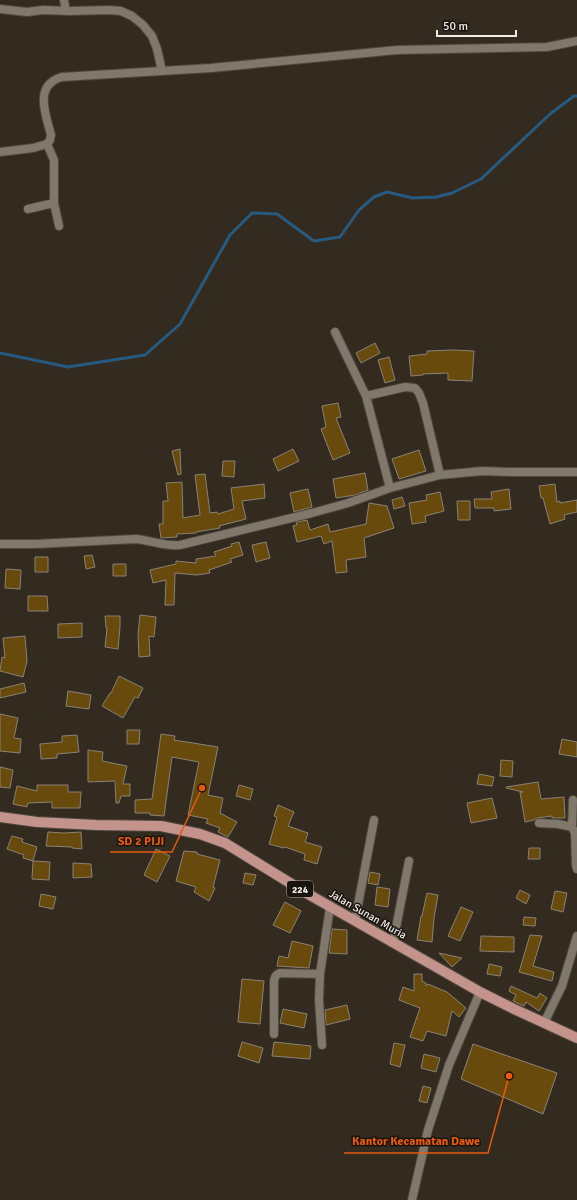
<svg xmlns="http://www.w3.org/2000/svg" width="577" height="1200" viewBox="0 0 577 1200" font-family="Signika,sans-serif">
  <rect width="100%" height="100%" fill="#332b20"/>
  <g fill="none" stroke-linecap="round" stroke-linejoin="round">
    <path stroke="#265a80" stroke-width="3" d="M 0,353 L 68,367 L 145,355 L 180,324 L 230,235 L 252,213 L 277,214 L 314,241 L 340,237 L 359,210 L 374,197 L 387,192 L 413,198 L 436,197 L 452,193 L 481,179 L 550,114 L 574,96 L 577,96"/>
  </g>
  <path fill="#694a0d" stroke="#8a8274" d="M 375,343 L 380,353 L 361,363 L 356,353 Z
    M 453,350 L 474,351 L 472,381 L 448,380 L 448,373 L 423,374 L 423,375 L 411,376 L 409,356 L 427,354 L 427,351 Z
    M 389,357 L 395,380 L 385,383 L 378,360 Z
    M 338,403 L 341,417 L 336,418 L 350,453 L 333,460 L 321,429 L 326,427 L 322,406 Z
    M 180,449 L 181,474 L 178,475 L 172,451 Z
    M 293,449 L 299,461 L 278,471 L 273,459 Z
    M 419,450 L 426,471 L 399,479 L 392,459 Z
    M 223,461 L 235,461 L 234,477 L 222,476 Z
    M 365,473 L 368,490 L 355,495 L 336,498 L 333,479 Z
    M 205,474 L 210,513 L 217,512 L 218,514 L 234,509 L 231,488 L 264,484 L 265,498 L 242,501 L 246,519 L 219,526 L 220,528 L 196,532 L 196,533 L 177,534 L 177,537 L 161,538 L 159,524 L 163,524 L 163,501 L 168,501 L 166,483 L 182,482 L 183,518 L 200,515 L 195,475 Z
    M 555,484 L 557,502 L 560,501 L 560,503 L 577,500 L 577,512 L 564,515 L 565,519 L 550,524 L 543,498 L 541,498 L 539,486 Z
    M 308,489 L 312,507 L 294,512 L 290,493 Z
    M 509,489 L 511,509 L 494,511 L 494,508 L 475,508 L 474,499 L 492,499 L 491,492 Z
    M 440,492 L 444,511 L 425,516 L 426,522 L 412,524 L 409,503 L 427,500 L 426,495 Z
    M 402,497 L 405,506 L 394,509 L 392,500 Z
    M 457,501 L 470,501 L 470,520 L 458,520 Z
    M 369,503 L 387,506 L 394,528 L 364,538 L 366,557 L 346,560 L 347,572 L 336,573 L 332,541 L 324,544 L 321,536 L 297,542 L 293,526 L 297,525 L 296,522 L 307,520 L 310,530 L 328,524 L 330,532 L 366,524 Z
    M 239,542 L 243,555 L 230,559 L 232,562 L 209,570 L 210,573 L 197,575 L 175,573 L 174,605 L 165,605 L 166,580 L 153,583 L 150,570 L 176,564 L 176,561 L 196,563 L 196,559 L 216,556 L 214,552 L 232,546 L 231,544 Z
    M 266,542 L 270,558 L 256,562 L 252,545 Z
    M 92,555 L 95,567 L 86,569 L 84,556 Z
    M 35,557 L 48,557 L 48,572 L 35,572 Z
    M 113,564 L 126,564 L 126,576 L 113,576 Z
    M 6,569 L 21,570 L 20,589 L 5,588 Z
    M 28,596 L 47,596 L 48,611 L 28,611 Z
    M 140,615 L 156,617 L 154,637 L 149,636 L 150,656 L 139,657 L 138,634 Z
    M 105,616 L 120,616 L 120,627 L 118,649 L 105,647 L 107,628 L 106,628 Z
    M 82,623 L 82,637 L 58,638 L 58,624 Z
    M 25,636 L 27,661 L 23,677 L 0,671 L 2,657 L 5,658 L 3,638 Z
    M 119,676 L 143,688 L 138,698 L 135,697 L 123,718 L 102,706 L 110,693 L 111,693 Z
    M 24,683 L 26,692 L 0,698 L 0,689 Z
    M 68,691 L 91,695 L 89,709 L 66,706 Z
    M 0,714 L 18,718 L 14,738 L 21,739 L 20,753 L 0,751 Z
    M 127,730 L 140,730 L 139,744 L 127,744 Z
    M 161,734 L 175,736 L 174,740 L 218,747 L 208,795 L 223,798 L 220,813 L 237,822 L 228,837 L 218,832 L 220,828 L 206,823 L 208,819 L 188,815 L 199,762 L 172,757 L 164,816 L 150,815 L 150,813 L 135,813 L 135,800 L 152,799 Z
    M 77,735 L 79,752 L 57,754 L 57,758 L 41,759 L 40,744 L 62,742 L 62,736 Z
    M 562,739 L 577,742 L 577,757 L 559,754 Z
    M 88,750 L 103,752 L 102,761 L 127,766 L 123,784 L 130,784 L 130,796 L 121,796 L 119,803 L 116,803 L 115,781 L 88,782 Z
    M 501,760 L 513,761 L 512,777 L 500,776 Z
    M 0,767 L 13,770 L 10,788 L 0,787 Z
    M 479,774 L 494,777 L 492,786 L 477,784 Z
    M 538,782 L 541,799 L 564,797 L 565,818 L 552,818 L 552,816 L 537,818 L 534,820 L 525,822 L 520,792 L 523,792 L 506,788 L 506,787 Z
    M 37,785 L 68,785 L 68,792 L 81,792 L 80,808 L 52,808 L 52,802 L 28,803 L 27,807 L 13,804 L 17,786 L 37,791 Z
    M 239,785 L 253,789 L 250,800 L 236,796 Z
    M 492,798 L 497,818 L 471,823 L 467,803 Z
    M 278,805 L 294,812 L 288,826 L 308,833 L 305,842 L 322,847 L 317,864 L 304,860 L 305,854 L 285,847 L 284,848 L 269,844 L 277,817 L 274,816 Z
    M 48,832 L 64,833 L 81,832 L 82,849 L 72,848 L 72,847 L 46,846 Z
    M 12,836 L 23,839 L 22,842 L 37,847 L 33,861 L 23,858 L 24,855 L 7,849 Z
    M 529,848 L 540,848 L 540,859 L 528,859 Z
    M 156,849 L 170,856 L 157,882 L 144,875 Z
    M 184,851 L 197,852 L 197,854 L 220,860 L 213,887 L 215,888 L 209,901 L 194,892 L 196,887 L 176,881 Z
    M 33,861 L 50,862 L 49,880 L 32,879 Z
    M 73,863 L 91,864 L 92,877 L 73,878 Z
    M 370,872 L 380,874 L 378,885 L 368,883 Z
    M 245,873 L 256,875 L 253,885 L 243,883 Z
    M 377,887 L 390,889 L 388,907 L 375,905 Z
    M 520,890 L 530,895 L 526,904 L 516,898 Z
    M 555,891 L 567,893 L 563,912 L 551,909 Z
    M 427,893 L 438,895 L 434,918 L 432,942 L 417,940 L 421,916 L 422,916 Z
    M 41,894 L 56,897 L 53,909 L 39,906 Z
    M 285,902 L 301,911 L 290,933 L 273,925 Z
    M 461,907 L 473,912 L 460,941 L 448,936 Z
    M 524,917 L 536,918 L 535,926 L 523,925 Z
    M 332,929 L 347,930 L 347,954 L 329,953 Z
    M 530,935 L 542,936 L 533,966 L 554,972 L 552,981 L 519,972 Z
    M 481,936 L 514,937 L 514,952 L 480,951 Z
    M 292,941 L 313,946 L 309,968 L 277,966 L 279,956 L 288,958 Z
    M 439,953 L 462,958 L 452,967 Z
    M 489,964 L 502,967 L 500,976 L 487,974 Z
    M 414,974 L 422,974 L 422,981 L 426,983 L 426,986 L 428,984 L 447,992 L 466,1008 L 459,1017 L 452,1011 L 446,1036 L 427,1031 L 423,1041 L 410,1037 L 420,1008 L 399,1000 L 403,987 L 414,991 Z
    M 242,979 L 264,981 L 260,1024 L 238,1022 Z
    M 511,986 L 537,998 L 540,993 L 547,998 L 539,1011 L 526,1002 L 524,1006 L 513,1001 L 516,995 L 509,991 Z
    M 347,1005 L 350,1019 L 326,1025 L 325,1010 Z
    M 283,1009 L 307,1014 L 304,1028 L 280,1023 Z
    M 242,1042 L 263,1048 L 259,1063 L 238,1056 Z
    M 274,1042 L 311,1046 L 310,1059 L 272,1056 Z
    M 394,1043 L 405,1045 L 400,1067 L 390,1064 Z
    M 473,1044 L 557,1073 L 543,1114 L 461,1079 Z
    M 424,1054 L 440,1058 L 436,1072 L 421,1068 Z
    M 423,1086 L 431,1088 L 427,1103 L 419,1101 Z"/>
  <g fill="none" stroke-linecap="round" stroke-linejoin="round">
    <defs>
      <path id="street" d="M 64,0 L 66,11
        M 0,9 L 27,12 L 43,10 L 70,11 L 110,10 L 121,11 L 132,16 L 143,25 L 152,36 L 157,49 L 162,71
        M 47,144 L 54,160 L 54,203 L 59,226
        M 0,152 L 33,148 L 47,144 L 50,140 L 51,135 C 46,115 33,85 62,77 L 211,68 L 397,50 L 547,47 L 577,41
        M 28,209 L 54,203
        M 335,332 L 366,396 L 390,488
        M 366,396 L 405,387 L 415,388 L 419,393 L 423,403 L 440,475
        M 0,544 L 36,544 L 135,539 C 151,540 164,547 180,545 L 312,513 L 348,503 L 390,488 L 440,475 L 482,471 L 510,472 L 577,472
        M 573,800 L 572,827 L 575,833 L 576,865 L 577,869
        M 539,823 L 558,824 L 572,827
        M 355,921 L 374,820
        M 393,943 L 409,861
        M 544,1023 L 562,986 L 577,936
        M 274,1034 L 274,981 C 275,977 275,975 280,973 L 320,974
        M 322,1045 L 319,1000 L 320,974 L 330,907
        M 412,1200 L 428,1130 L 449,1065 L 480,992"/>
      <path id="primary" d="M 0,817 L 37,822 L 96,825 L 161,826 L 200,834 L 225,843 L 308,894 L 480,992 L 514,1009 L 577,1038"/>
    </defs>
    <use href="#street" stroke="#4d473d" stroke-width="10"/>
    <use href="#primary" stroke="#4d473d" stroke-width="12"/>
    <use href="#street" stroke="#80786b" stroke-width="8"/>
    <use href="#primary" stroke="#c3938c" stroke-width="10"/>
  </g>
  <g text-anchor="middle" stroke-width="3" stroke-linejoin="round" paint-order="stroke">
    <rect fill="#18140f" stroke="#aeaaa3" stroke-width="1" x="287" y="881" width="26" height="16" rx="3"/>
    <g font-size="10" font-weight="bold" fill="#efeae3">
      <text x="300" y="893">224</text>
    </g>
    <g font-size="11" fill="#efeae3" stroke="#18140f">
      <text transform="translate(368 914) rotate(30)" y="4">Jalan Sunan Muria</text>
    </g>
  </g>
  <path fill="none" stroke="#e8590c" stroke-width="1.5" d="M202 788L172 852H110M509 1076L488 1153H344"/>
  <g fill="#e8590c" stroke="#18140f" stroke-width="1.5">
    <circle cx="202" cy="788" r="4"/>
    <circle cx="509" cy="1076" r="4"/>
  </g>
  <g font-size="12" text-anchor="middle" font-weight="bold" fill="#e8590c" stroke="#18140f" stroke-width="3" stroke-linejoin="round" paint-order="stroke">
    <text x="141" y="845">SD 2 PIJI</text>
    <text x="416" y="1145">Kantor Kecamatan Dawe</text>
  </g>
  <path d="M437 30v6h79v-6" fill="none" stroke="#efeae3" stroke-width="2"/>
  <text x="443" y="30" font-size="12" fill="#efeae3" stroke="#18140f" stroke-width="3" paint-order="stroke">50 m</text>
</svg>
